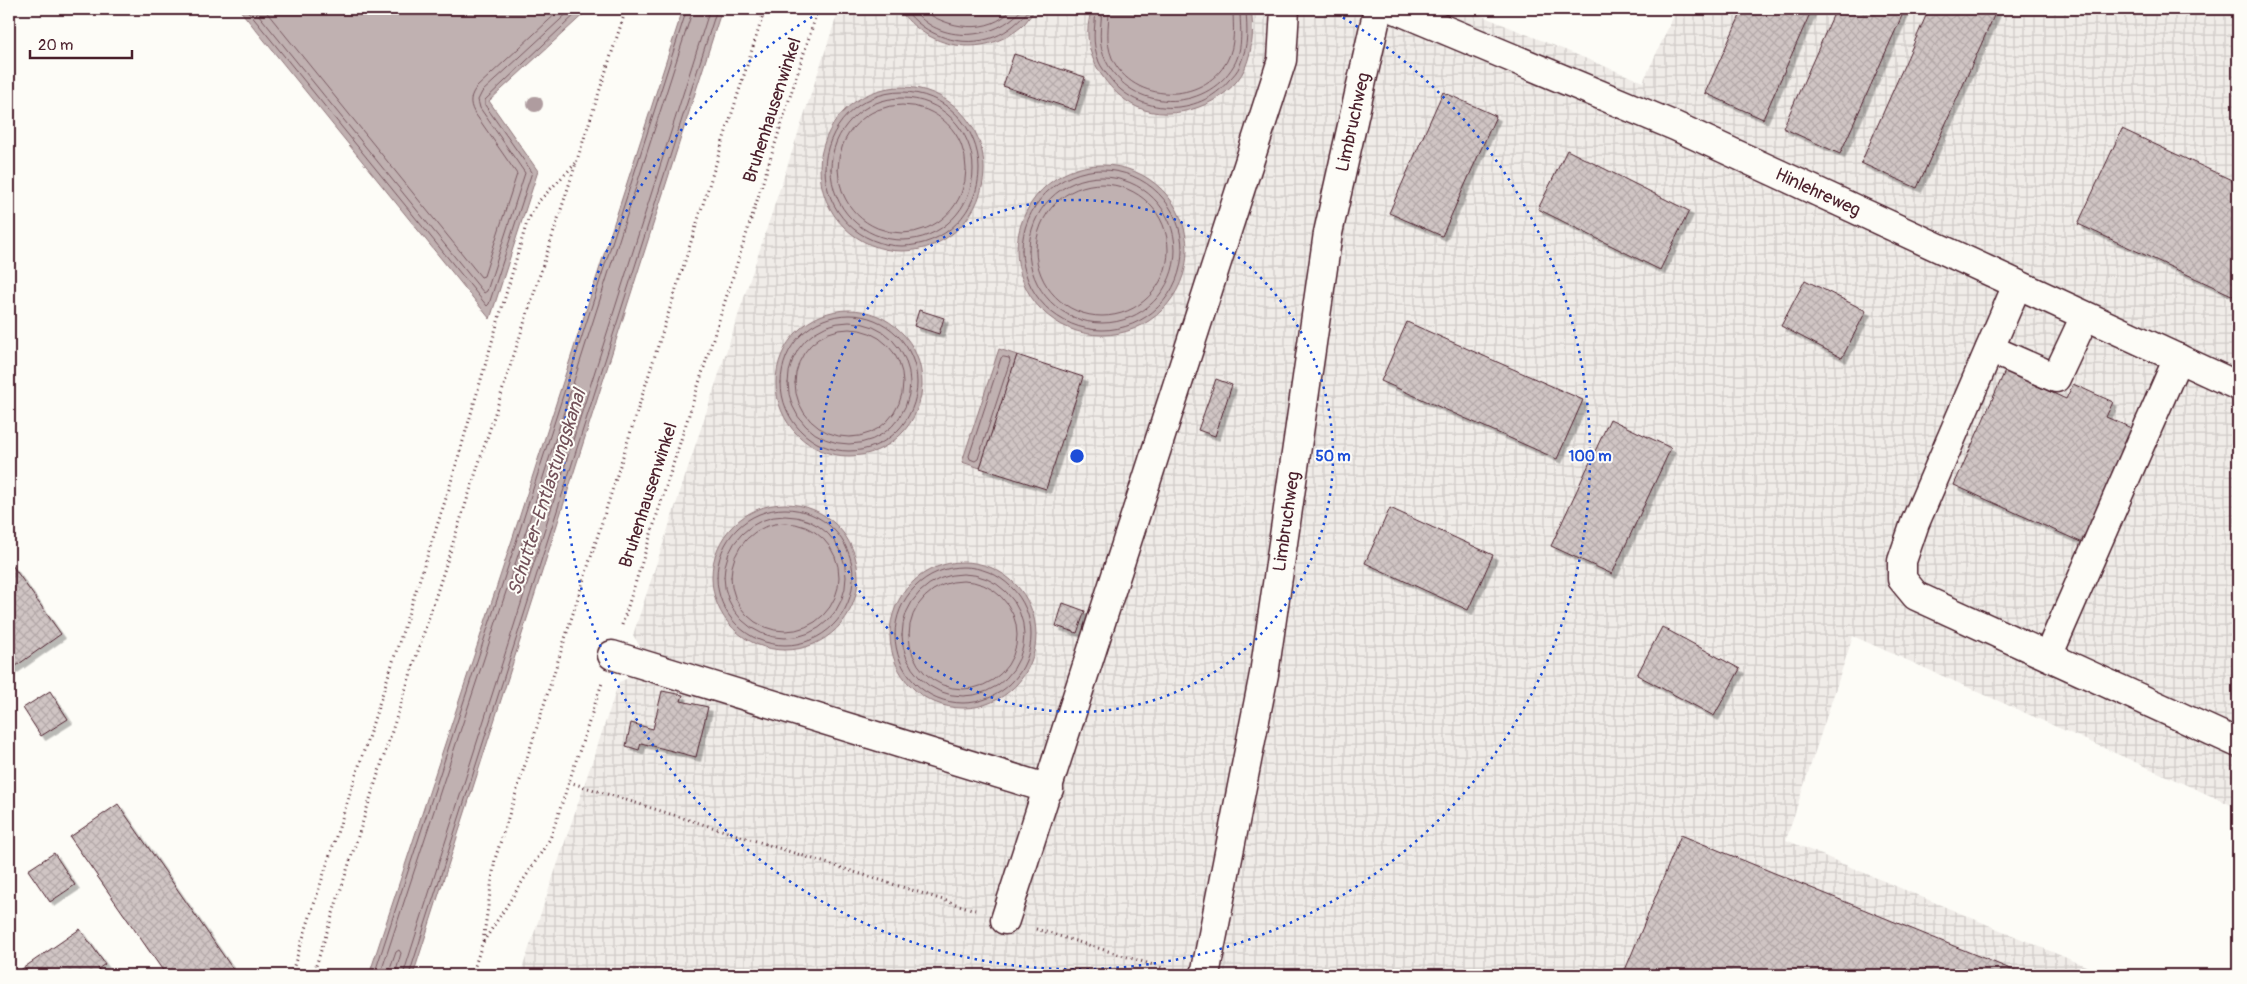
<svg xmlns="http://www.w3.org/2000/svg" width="2247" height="984" viewBox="0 0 2247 984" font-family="Pangolin,sans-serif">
  <defs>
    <pattern id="industrial-grid" width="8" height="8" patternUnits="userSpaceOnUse" patternTransform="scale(1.25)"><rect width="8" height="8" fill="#f0ece8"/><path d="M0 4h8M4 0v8" fill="none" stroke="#cfcac7"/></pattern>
    <pattern id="building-cross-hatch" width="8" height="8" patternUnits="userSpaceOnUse" patternTransform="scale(1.25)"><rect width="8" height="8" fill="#d0c5c4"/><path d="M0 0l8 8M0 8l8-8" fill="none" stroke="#b4a9a9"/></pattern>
    <filter id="shadow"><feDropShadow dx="4.5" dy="4.5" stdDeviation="0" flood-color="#0004"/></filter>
  </defs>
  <rect width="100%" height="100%" fill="#fdfcf7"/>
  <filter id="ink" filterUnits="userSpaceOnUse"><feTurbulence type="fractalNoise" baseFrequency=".02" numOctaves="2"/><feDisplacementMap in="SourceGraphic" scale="10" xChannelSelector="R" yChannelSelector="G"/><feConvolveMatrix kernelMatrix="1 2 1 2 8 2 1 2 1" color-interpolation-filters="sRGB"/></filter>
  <g filter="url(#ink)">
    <path fill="url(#industrial-grid)" d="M 839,9 L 1465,9 L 1643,82 L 1677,9 L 2238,9 L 2238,808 L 1853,636 L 1786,840 L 2107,975 L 520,975 L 619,682 L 640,673 L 646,656 L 633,635 Z"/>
    <path fill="#c0b1b1" stroke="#91777b" d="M 239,9 L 589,9 L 489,101 L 538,171 L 490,319 Z
      M 683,9 L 722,9 L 413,975 L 369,975 L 513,537 Z
      M 899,9 L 1036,9 C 1031,14 1027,22 1021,27 C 982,59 927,49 899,9 Z
      M 1091,9 L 1251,9 C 1254,29 1253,49 1245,68 C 1229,104 1172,124 1137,107 C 1123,100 1112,90 1103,77 C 1095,66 1088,50 1088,35 C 1087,27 1090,17 1091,9 Z
      M820 169a82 82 0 1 1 164 0a82 82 0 1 1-164 0Z
      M1017 250a85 85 0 1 1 170 0a85 85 0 1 1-170 0Z
      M776 383a73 73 0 1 1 146 0a73 73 0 1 1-146 0Z
      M 999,349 L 1017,355 L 980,468 L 962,462 Z
      M712 577a73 73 0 1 1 146 0a73 73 0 1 1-146 0Z
      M890 635a73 73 0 1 1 146 0a73 73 0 1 1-146 0Z"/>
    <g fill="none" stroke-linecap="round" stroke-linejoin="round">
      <path stroke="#795961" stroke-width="1" d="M 246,9 L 487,306 L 489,304 L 532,172 L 485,105 L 485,100 L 581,9
        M 254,9 L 484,293 L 487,291 L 525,173 L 480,108 L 478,100 L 482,92 L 572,9
        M 264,9 L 481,277 L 484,276 L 517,174 L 474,112 C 469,103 470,95 477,87 L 561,9
        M 905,9 C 924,36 962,49 994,37 C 1009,31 1020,21 1030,9
        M 913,9 C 938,45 996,41 1022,9
        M 922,9 C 946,29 990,36 1012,9
        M 1096,9 C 1095,30 1091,40 1099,62 C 1101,67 1106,73 1109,77 C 1137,116 1199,118 1229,80 C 1233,76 1238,71 1240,65 C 1249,43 1247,32 1246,9
        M 1102,9 C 1101,27 1097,44 1106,61 C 1131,112 1205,114 1234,65 C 1244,47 1240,28 1240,9
        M 1109,9 C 1109,26 1105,41 1112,58 C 1133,104 1203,105 1227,61 C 1236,44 1233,27 1233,9
        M825 169a77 77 0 1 1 154 0a77 77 0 1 1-154 0Z
        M831 169a71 71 0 1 1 142 0a71 71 0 1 1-142 0Z
        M838 169a64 64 0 1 1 128 0a64 64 0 1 1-128 0Z
        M1022 250a80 80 0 1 1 160 0a80 80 0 1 1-160 0Z
        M1029 250a73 73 0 1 1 146 0a73 73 0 1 1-146 0Z
        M1036 250a66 66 0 1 1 132 0a66 66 0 1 1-132 0Z
        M781 383a68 68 0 1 1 136 0a68 68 0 1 1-136 0Z
        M788 383a61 61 0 1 1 122 0a61 61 0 1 1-122 0Z
        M795 383a54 54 0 1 1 108 0a54 54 0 1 1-108 0Z
        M 1004,357 L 1009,358 L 1010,361 L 978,459 L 975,461 L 970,459 L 969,456 L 1001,358 Z
        M717 577a68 68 0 1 1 136 0a68 68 0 1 1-136 0Z
        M724 577a61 61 0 1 1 122 0a61 61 0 1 1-122 0Z
        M731 577a54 54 0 1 1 108 0a54 54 0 1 1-108 0Z
        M895 635a68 68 0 1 1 136 0a68 68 0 1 1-136 0Z
        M902 635a61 61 0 1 1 122 0a61 61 0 1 1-122 0Z
        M909 635a54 54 0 1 1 108 0a54 54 0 1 1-108 0Z
        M 374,975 L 517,539 L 687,9
        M 380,975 L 523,540 L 693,9
        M 388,975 L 396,952 L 399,950 L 401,953 L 395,975
        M 403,975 L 710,9
        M 409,975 L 717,9"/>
    </g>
    <path fill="url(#building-cross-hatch)" stroke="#4a1f2b" filter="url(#shadow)" d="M 1743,9 L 1812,9 L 1763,119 L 1705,93 Z
      M 1836,9 L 1905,9 L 1840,154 L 1783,128 Z
      M 1929,9 L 1997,9 L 1917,188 L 1861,163 Z
      M 1014,54 L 1085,77 L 1075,110 L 1003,86 Z
      M 1443,92 L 1496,116 L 1442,236 L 1389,213 Z
      M 2122,129 L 2238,183 L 2238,298 L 2078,224 Z
      M 1567,150 L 1689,211 L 1660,270 L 1538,209 Z
      M 1805,280 L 1866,311 L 1842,358 L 1781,326 Z
      M 919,310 L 944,318 L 939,334 L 914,326 Z
      M 1407,322 L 1583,400 L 1557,459 L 1381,381 Z
      M 1017,355 L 1083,377 L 1046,489 L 980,468 Z
      M 2005,371 L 2066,399 L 2073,384 L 2113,402 L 2106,417 L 2136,430 L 2085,544 L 1954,485 Z
      M 1216,379 L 1232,385 L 1215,436 L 1198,430 Z
      M 1610,419 L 1671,448 L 1612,574 L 1551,546 Z
      M 1390,508 L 1493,555 L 1468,610 L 1365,563 Z
      M 12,565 L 61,634 L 9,671 L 9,568 Z
      M 1063,603 L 1085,611 L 1077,633 L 1056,626 Z
      M 1662,627 L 1740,669 L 1714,716 L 1637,675 Z
      M 50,691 L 68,719 L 41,736 L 23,708 Z
      M 662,691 L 683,695 L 681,701 L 708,707 L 696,757 L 641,743 L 639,750 L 626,746 L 631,723 L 653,729 Z
      M 118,804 L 237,975 L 166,975 L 70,837 Z
      M 1681,835 L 2025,975 L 1623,975 Z
      M 54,853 L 75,885 L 50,902 L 28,870 Z
      M 80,929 L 105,964 L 98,969 L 102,975 L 17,975 L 16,973 Z"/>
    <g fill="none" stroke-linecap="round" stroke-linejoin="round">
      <defs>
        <g id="minor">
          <path id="s1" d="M 1395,9 L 1675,126 L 2238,386"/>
          <path d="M 2017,285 L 1915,523 L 1902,561 L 1902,579 L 1916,596 L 2238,743"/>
          <path d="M 1990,349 L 2056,378 L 2085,316"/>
          <path d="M 612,655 L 1049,789"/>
          <path d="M 2048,656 L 2178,358"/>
          <path d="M 1005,920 L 1282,60 L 1285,9"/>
          <path id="s2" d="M 1205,975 L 1264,674 L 1328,233 L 1378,9"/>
        </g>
      </defs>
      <use href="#minor" stroke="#4a1f2b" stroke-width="31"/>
      <path stroke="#4a1f2b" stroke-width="3" stroke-dasharray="1 4" stroke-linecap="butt" d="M 622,625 L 818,9
        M 569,782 L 975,910
        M 1036,929 L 1173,971
        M 483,941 L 495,859 L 765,9
        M 291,975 L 449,489 L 527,222 L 538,202 L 576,163
        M 313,975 L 626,9
        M 472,975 L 482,944 L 550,839 L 602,683"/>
      <use href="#minor" stroke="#fdfcf7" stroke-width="28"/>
    </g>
    <circle fill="#af9c9f" cx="535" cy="104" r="8"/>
  </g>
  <g fill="none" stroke="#1d4ed8" stroke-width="2.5" stroke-dasharray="2.5 5">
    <circle cx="1077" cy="456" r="256"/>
    <path d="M1330 10A513 513 0 1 1 824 10"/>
  </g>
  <g text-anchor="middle" stroke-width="4" stroke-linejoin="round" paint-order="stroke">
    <g font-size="18" fill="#4a1f2b" stroke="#fdfcf7">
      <text transform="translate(772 110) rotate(-72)" y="6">Bruhenhausenwinkel</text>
      <text dy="6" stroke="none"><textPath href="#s2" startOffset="866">Limbruchweg</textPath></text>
      <text dy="6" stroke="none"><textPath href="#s1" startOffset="461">Hinlehreweg</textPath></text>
      <text transform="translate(648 495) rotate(-72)" y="6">Bruhenhausenwinkel</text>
      <text dy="6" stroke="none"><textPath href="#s2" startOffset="461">Limbruchweg</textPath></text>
    </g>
    <g font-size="19" font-style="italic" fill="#73525a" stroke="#fdfcf7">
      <text transform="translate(546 492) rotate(-72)" y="7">Schutter-Entlastungskanal</text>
    </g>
  </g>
  <circle cx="1077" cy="456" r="8" fill="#1d4ed8" stroke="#fdfcf7" stroke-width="2.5"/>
  <g font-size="15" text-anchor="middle" font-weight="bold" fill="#1d4ed8" stroke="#fdfcf7" stroke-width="4" stroke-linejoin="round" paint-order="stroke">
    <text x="1333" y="461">50 m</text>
    <text x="1590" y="461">100 m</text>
  </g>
  <rect width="2247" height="984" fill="none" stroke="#fdfcf7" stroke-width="30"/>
  <rect x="15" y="15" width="2217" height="954" fill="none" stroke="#4a1f2b" stroke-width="2" filter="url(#ink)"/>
  <path d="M30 50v8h102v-8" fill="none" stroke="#4a1f2b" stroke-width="2.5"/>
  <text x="38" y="50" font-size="15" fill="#4a1f2b" stroke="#fdfcf7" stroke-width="4" paint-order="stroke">20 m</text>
</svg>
